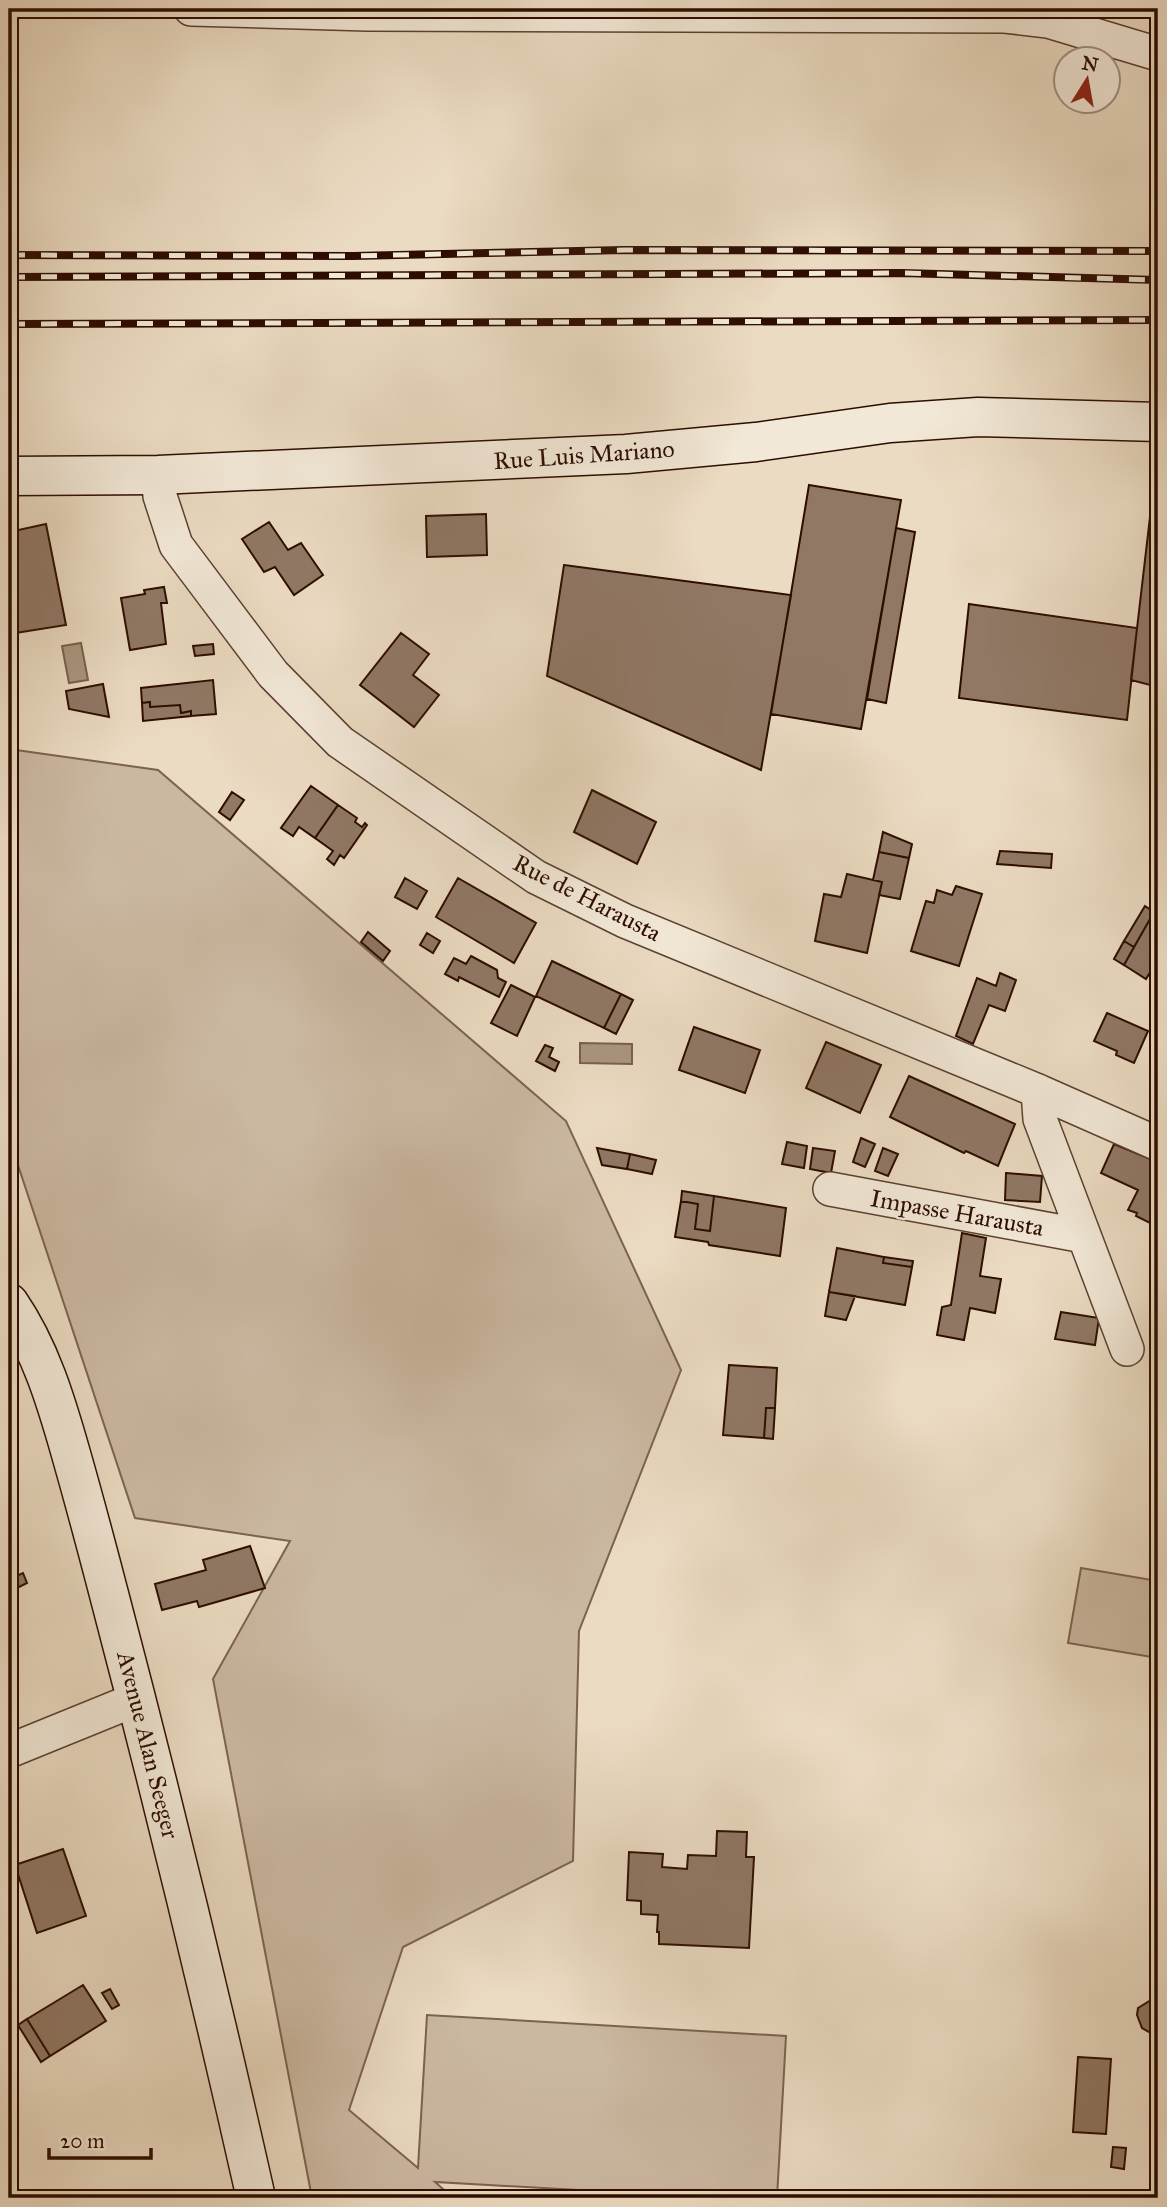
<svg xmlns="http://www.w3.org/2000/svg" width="1167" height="2207" viewBox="0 0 1167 2207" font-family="'IM FELL Great Primer',serif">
  <rect width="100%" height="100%" fill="#ebdbc2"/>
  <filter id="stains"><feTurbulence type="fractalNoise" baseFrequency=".00286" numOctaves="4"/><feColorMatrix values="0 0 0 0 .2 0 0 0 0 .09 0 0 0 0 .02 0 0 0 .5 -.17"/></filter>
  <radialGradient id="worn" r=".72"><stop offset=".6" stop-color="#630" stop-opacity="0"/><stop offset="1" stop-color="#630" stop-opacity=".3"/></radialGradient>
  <path fill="#cbb8a1" stroke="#7c6250" stroke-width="2" d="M 9,749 L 158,770 L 566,1121 L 681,1370 L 579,1631 L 573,1861 L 403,1947 L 349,2110 L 418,2168 L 427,2015 L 786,2036 L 777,2198 L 720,2198 L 435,2182 L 453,2198 L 312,2198 L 213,1679 L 290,1541 L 135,1518 L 9,1138 Z
    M 1081,1568 L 1158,1581 L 1158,1658 L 1068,1643 Z"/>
  <path fill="#aa9580" stroke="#785f4d" stroke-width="2" d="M 81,643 L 88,680 L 69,683 L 62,646 Z
    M 580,1043 L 632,1044 L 632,1064 L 580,1063 Z"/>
  <path fill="#907865" stroke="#2d0d00" stroke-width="2" d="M 1155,474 L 1158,475 L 1158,687 L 1131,680 Z
    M 809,485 L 901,500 L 861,729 L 771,714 Z
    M 486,514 L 487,555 L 427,557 L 426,516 Z
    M 269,522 L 288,550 L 301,543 L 323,575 L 294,595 L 275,567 L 264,572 L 242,539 Z
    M 46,524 L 66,625 L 9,634 L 9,532 Z
    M 896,528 L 915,532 L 886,703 L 867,699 Z
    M 564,565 L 791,595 L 761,770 L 547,676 Z
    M 164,587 L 167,603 L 161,603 L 166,644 L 130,650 L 121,598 L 145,594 L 144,590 Z
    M 969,604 L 1137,628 L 1127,720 L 959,698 Z
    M 401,633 L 429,654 L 413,675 L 439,695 L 414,727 L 360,685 Z
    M 213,644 L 214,654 L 195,656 L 193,646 Z
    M 213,680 L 216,714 L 191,716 L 191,711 L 181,713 L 180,705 L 150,707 L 150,702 L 142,703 L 141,688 Z
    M 103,684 L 109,717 L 69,709 L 66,691 Z
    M 150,702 L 150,707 L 180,705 L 181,713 L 191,711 L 191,716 L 143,721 L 142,703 Z
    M 311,786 L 338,805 L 315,838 L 299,827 L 293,836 L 281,828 Z
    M 592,790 L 656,822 L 637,864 L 574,832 Z
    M 232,792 L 244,800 L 230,820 L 219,812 Z
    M 338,805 L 357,818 L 355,822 L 362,827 L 365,823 L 367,825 L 344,858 L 340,855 L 334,865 L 327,859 L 333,851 L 315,838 Z
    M 883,832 L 912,844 L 909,858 L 879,852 Z
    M 1000,851 L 1052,854 L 1051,868 L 997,864 Z
    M 879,852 L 909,858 L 900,899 L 879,895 L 882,882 L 873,880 Z
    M 847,874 L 882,882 L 867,953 L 815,941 L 824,894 L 841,897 Z
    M 405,878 L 427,891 L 417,909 L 395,897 Z
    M 458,878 L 536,923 L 514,963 L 436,917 Z
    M 956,886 L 982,894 L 959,966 L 911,951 L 926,901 L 934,903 L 937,890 L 952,895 Z
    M 1145,906 L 1154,912 L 1134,947 L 1124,941 Z
    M 1154,912 L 1158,914 L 1158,961 L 1157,961 L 1146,979 L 1124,965 Z
    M 368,932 L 390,951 L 383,961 L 361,942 Z
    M 427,933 L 440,941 L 433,953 L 420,945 Z
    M 1124,941 L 1134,947 L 1124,965 L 1114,959 Z
    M 471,956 L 497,970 L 498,978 L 506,982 L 499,997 L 459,977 L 458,981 L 445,974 L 454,958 L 466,964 Z
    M 552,961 L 621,994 L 604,1028 L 536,996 Z
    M 1000,973 L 1016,980 L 1005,1011 L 989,1005 L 973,1044 L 956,1036 L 977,978 L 996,986 Z
    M 511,985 L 535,997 L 517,1036 L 491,1023 Z
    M 621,994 L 633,1000 L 616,1034 L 604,1028 Z
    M 1107,1013 L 1148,1031 L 1134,1063 L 1116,1055 L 1117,1051 L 1094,1041 Z
    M 694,1027 L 760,1050 L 745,1093 L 679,1070 Z
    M 826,1042 L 881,1065 L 860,1113 L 806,1088 Z
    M 545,1045 L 553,1048 L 549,1057 L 559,1062 L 555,1071 L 536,1061 Z
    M 909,1076 L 1015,1124 L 998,1166 L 966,1151 L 964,1153 L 890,1117 Z
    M 861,1138 L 875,1144 L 865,1167 L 853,1162 Z
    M 787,1142 L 807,1146 L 804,1168 L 782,1164 Z
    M 1114,1144 L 1158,1162 L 1153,1178 L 1158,1181 L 1158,1227 L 1136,1216 L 1137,1213 L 1128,1210 L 1138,1190 L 1101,1173 Z
    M 597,1148 L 630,1154 L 627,1169 L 602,1165 Z
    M 813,1148 L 835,1151 L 831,1173 L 810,1169 Z
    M 883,1148 L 898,1154 L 888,1176 L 875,1171 Z
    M 630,1154 L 656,1160 L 652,1174 L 627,1169 Z
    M 1006,1173 L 1042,1176 L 1040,1202 L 1005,1200 Z
    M 682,1191 L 714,1196 L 710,1231 L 695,1229 L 698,1204 L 681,1201 Z
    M 714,1196 L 786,1208 L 780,1256 L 709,1245 L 708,1242 L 675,1237 L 681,1201 L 698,1204 L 695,1229 L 710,1231 Z
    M 962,1233 L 986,1238 L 980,1276 L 1001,1279 L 995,1313 L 970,1308 L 964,1340 L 937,1335 L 942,1307 L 951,1305 Z
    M 837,1248 L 884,1257 L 883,1263 L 912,1267 L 905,1305 L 829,1292 Z
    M 884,1257 L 913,1261 L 912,1267 L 883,1263 Z
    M 829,1292 L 855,1296 L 846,1320 L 825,1316 Z
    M 1061,1312 L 1099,1318 L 1095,1345 L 1055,1339 Z
    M 729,1365 L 777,1368 L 775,1408 L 766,1408 L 764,1438 L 723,1435 Z
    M 766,1408 L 775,1408 L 773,1439 L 764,1438 Z
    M 250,1546 L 265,1588 L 199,1607 L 197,1601 L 162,1610 L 155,1584 L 206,1570 L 203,1560 Z
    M 23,1573 L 27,1583 L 13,1590 L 9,1579 Z
    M 717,1831 L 747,1832 L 746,1857 L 754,1857 L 749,1948 L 659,1944 L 659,1932 L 657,1932 L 658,1915 L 641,1914 L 641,1901 L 627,1900 L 629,1852 L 663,1854 L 662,1867 L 687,1869 L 688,1855 L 716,1856 Z
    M 63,1849 L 86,1916 L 37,1933 L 15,1865 Z
    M 83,1985 L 106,2021 L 50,2056 L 27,2019 Z
    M 110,1989 L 119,2005 L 112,2009 L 102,1993 Z
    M 1151,2000 L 1158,2000 L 1158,2031 L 1156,2032 L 1149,2032 L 1142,2028 L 1137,2015 L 1138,2008 Z
    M 27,2019 L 50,2056 L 41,2062 L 18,2025 Z
    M 1078,2057 L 1111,2059 L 1106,2134 L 1073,2132 Z
    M 1113,2147 L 1126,2148 L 1124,2169 L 1111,2167 Z"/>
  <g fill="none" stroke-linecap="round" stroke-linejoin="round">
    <defs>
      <path id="street" d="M 191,9 L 368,14 L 1005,16 L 1048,21 L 1158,54
        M 158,475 L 160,496 L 176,545 L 273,674 L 340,742 L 536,877 L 625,921 L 1038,1091 L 1158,1144
        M 1038,1091 L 1040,1119 L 1127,1349
        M 830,1189 L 1084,1236
        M 9,1751 L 137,1699"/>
      <path id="secondary" d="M 9,476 L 158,475 L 626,454 L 756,442 L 890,423 L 978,417 L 1158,422
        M 9,1303 C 40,1348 56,1401 71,1454 C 85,1503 98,1552 111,1602 C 163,1800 211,1998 256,2198"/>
    </defs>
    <use href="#street" stroke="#5c4030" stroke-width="36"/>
    <use href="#secondary" stroke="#2d0d00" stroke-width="41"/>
    <use href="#street" stroke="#f2e8d7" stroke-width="33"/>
    <use href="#secondary" stroke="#f2e8d7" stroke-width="38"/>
    <defs>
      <path id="rail" d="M 9,255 L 353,256 L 624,250 L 1158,251
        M 9,277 L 902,273 L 1158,280
        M 9,324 L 1158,320"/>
    </defs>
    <use href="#rail" stroke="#2d0d00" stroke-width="8"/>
    <use href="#rail" stroke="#f2e8d7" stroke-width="5" stroke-dasharray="16" stroke-linecap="butt"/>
  </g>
  <g text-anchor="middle" stroke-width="5" stroke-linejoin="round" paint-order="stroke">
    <g font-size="24" fill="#2d0d00" stroke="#f2e8d7">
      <text transform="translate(584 455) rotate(-4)" y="8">Rue Luis Mariano</text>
      <text transform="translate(587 898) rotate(27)" y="8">Rue de Harausta</text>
      <text transform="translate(957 1213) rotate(10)" y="8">Impasse Harausta</text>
      <text transform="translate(148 1745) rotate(76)" y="8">Avenue Alan Seeger</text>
    </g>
  </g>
  <rect width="1167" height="2207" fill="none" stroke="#ebdbc2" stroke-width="35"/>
  <rect x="10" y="10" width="1146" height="2186" fill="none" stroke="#2d0d00" stroke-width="3.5"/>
  <rect x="18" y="18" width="1132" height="2172" fill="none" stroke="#2d0d00" stroke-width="2"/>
  <g transform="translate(1087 80) rotate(11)"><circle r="33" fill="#f2e8d7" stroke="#a39081" stroke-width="2"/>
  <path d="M0-5L12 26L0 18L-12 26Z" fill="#8f2418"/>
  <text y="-10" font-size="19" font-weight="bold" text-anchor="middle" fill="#2d0d00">N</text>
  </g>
  <path d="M49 2148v10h102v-10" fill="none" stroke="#2d0d00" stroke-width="3.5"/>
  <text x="60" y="2148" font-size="21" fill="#2d0d00" stroke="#f2e8d7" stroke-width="5" paint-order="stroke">20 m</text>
  <rect width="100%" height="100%" filter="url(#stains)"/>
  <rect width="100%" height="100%" fill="url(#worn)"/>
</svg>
